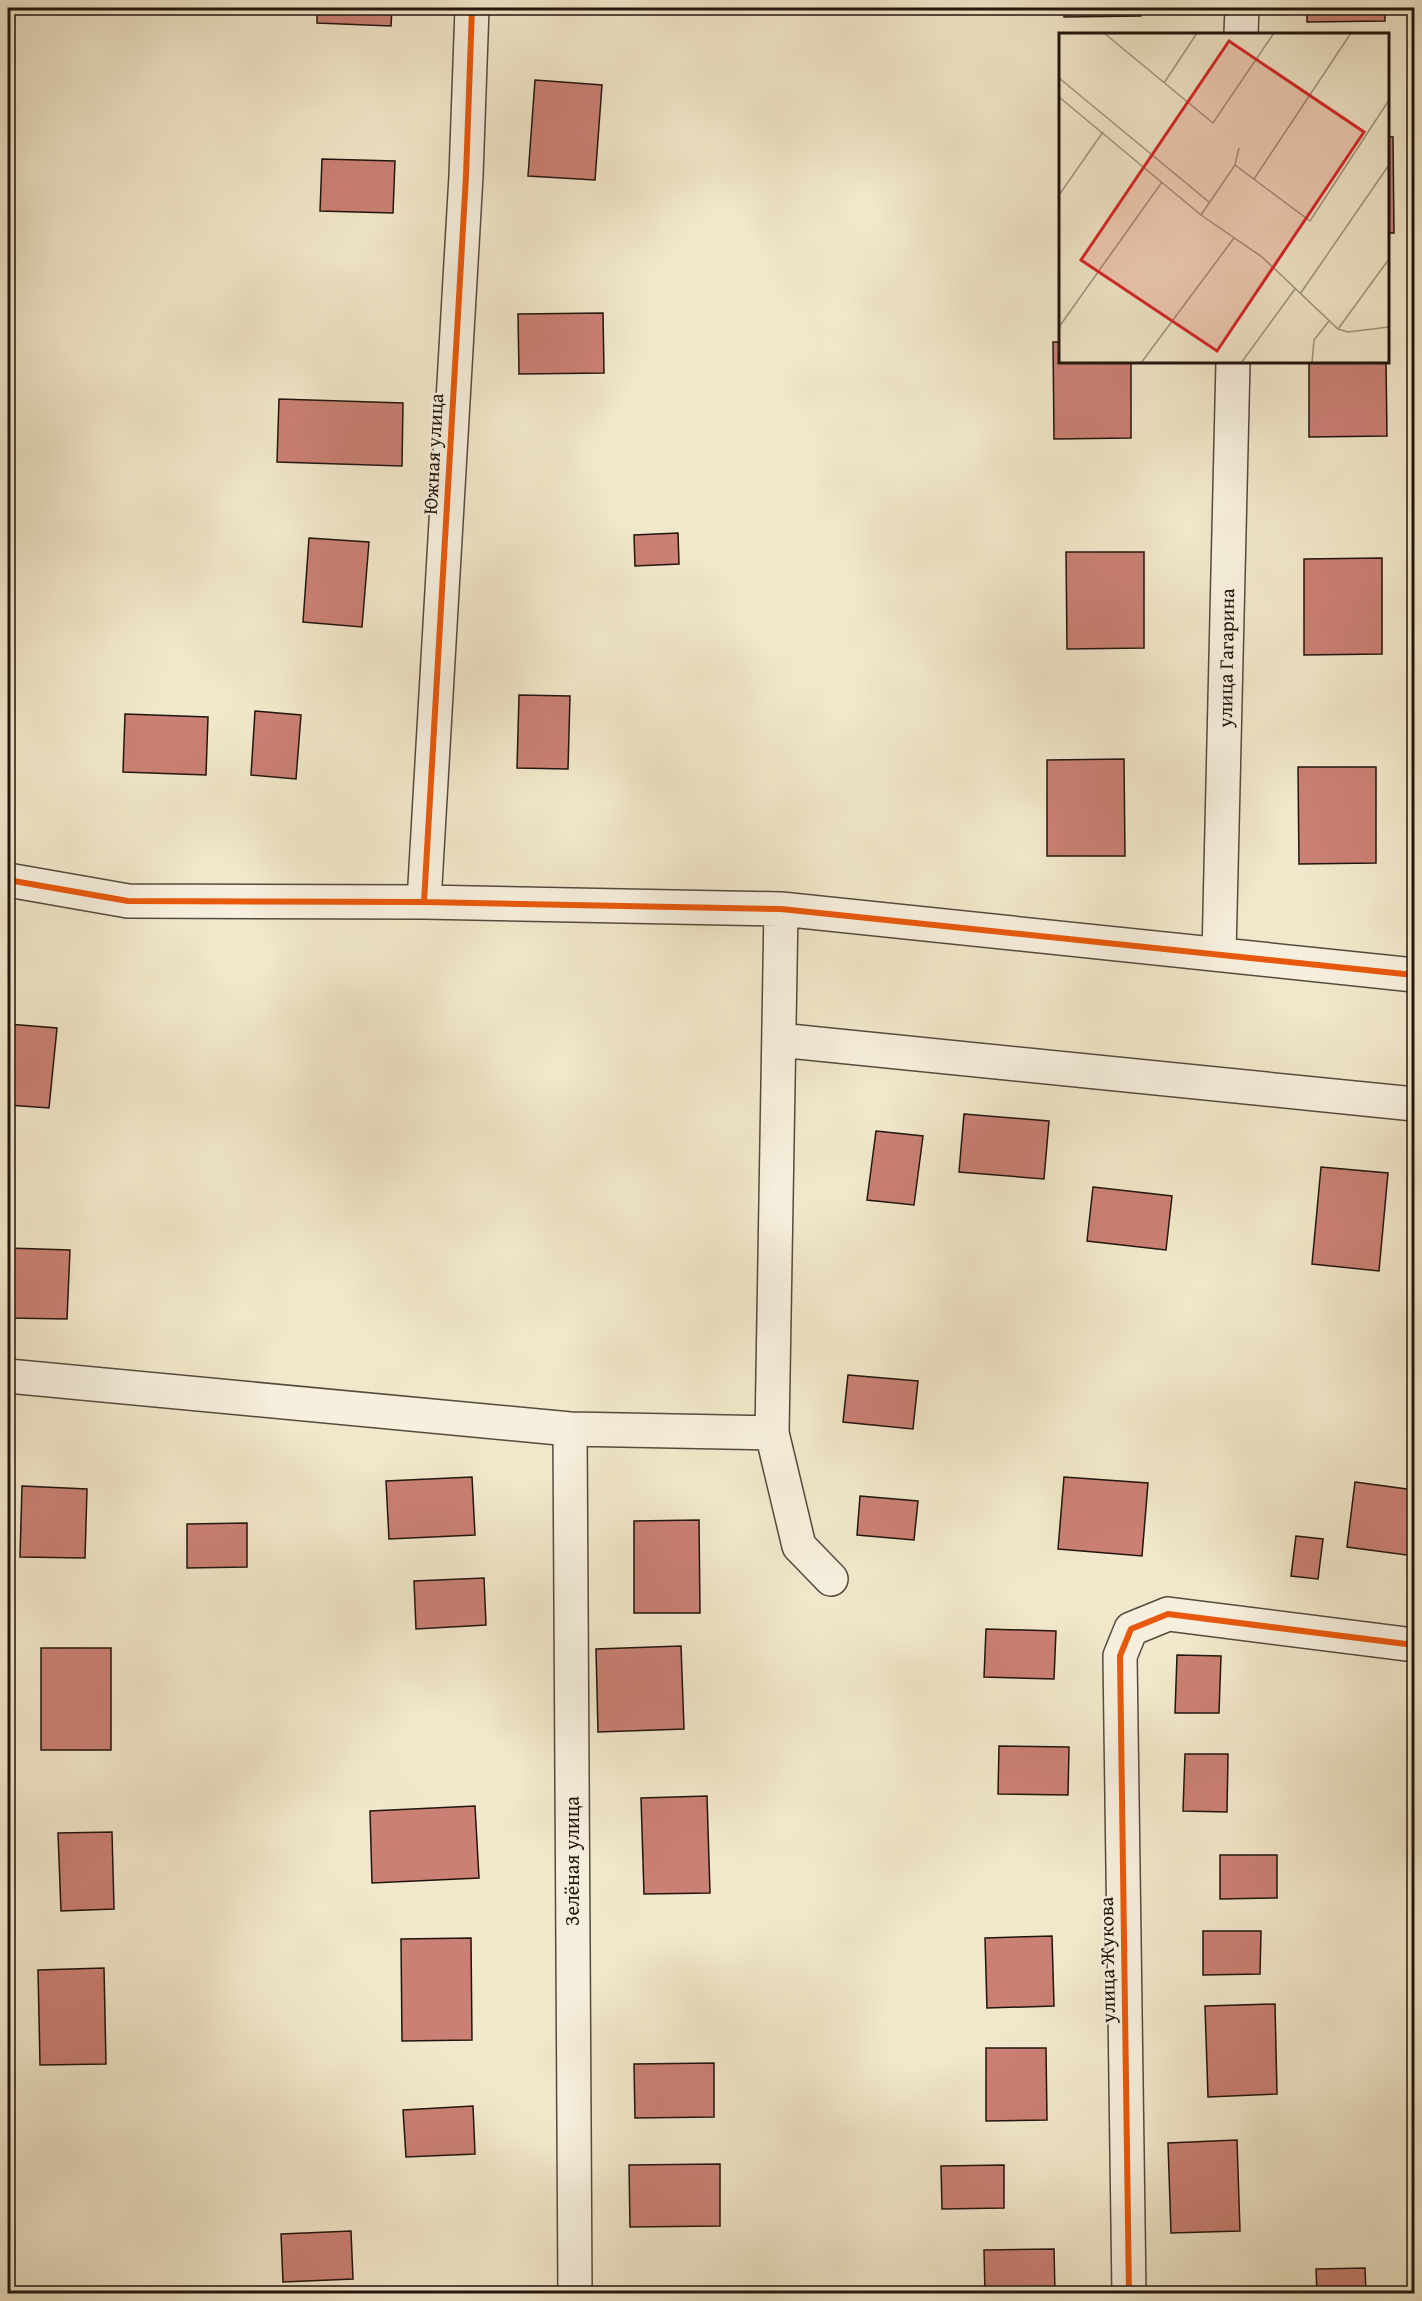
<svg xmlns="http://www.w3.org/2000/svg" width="1422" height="2301" viewBox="0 0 1422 2301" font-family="'Gentium Book Plus',serif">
  <rect width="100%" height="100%" fill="#f1e7ca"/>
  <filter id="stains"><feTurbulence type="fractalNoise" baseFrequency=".00333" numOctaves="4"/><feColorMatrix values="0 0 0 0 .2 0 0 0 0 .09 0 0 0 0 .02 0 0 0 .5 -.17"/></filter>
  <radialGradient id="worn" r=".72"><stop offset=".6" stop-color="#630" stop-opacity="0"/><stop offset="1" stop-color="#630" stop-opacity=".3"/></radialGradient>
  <path fill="#ca8074" stroke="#22150e" stroke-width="1.5" d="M 317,8 L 392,8 L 391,26 L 317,23 Z
    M 1064,8 L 1141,8 L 1141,16 L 1064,17 Z
    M 1307,8 L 1385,8 L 1385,21 L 1307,22 Z
    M 535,80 L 602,85 L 595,180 L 528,176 Z
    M 1388,137 L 1393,137 L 1394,233 L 1388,233 Z
    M 322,159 L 395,161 L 393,213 L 320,211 Z
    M 603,313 L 604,373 L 519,374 L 518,314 Z
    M 1053,342 L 1060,342 L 1060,362 L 1131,362 L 1131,438 L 1054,439 Z
    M 1309,362 L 1386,362 L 1387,436 L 1309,437 Z
    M 279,399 L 403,403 L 402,466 L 277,462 Z
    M 678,533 L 679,564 L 635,566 L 634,535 Z
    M 309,538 L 369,542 L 362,627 L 303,622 Z
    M 1066,552 L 1144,552 L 1144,648 L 1067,649 Z
    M 1382,558 L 1382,654 L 1304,655 L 1304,559 Z
    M 519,695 L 570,696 L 568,769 L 517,768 Z
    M 255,711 L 301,715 L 296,779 L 251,775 Z
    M 125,714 L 208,717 L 206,775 L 123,772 Z
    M 1124,759 L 1125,856 L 1047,856 L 1047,760 Z
    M 1298,767 L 1376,767 L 1376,863 L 1299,864 Z
    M 8,1024 L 57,1028 L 49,1108 L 8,1105 Z
    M 964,1114 L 1049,1121 L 1044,1179 L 959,1172 Z
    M 876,1131 L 923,1136 L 914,1205 L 867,1200 Z
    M 1321,1167 L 1388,1173 L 1379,1271 L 1312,1264 Z
    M 1093,1187 L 1172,1196 L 1166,1250 L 1087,1241 Z
    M 8,1248 L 70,1250 L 67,1319 L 8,1318 Z
    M 848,1375 L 918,1381 L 913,1429 L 843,1422 Z
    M 472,1477 L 475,1535 L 389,1539 L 386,1481 Z
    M 1064,1477 L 1148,1483 L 1142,1556 L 1058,1549 Z
    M 1355,1482 L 1414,1490 L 1414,1556 L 1347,1547 Z
    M 22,1486 L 87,1489 L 85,1558 L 20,1557 Z
    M 860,1496 L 918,1501 L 914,1540 L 857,1535 Z
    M 699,1520 L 700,1613 L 634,1613 L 634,1521 Z
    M 247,1523 L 247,1567 L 187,1568 L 187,1524 Z
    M 1296,1536 L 1323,1539 L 1318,1579 L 1291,1576 Z
    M 484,1578 L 486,1625 L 416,1629 L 414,1581 Z
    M 986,1629 L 1056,1631 L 1054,1679 L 984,1677 Z
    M 681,1646 L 684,1729 L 598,1732 L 596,1649 Z
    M 41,1648 L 111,1648 L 111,1750 L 41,1750 Z
    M 1177,1655 L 1221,1656 L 1219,1713 L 1175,1713 Z
    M 999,1746 L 1069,1747 L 1068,1795 L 998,1794 Z
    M 1185,1754 L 1228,1754 L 1227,1812 L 1183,1811 Z
    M 707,1796 L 710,1893 L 644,1894 L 641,1798 Z
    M 475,1806 L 479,1878 L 372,1883 L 370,1811 Z
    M 112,1832 L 114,1909 L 61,1911 L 58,1833 Z
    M 1220,1855 L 1277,1855 L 1277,1898 L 1220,1899 Z
    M 1203,1931 L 1261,1931 L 1260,1974 L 1203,1975 Z
    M 1052,1936 L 1054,2006 L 987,2008 L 985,1938 Z
    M 471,1938 L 472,2040 L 402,2041 L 401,1939 Z
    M 104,1968 L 106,2064 L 40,2065 L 38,1970 Z
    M 1275,2004 L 1277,2094 L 1208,2097 L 1205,2006 Z
    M 986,2048 L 1046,2048 L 1047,2120 L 986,2121 Z
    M 714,2063 L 714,2117 L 635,2118 L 634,2064 Z
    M 473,2106 L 475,2154 L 406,2157 L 403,2110 Z
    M 1237,2140 L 1240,2231 L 1171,2233 L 1168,2143 Z
    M 720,2164 L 720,2226 L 630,2227 L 629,2165 Z
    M 1004,2165 L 1004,2208 L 942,2209 L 941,2166 Z
    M 351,2231 L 353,2279 L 283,2282 L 281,2234 Z
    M 1054,2249 L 1055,2294 L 985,2294 L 984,2250 Z
    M 1365,2268 L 1366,2294 L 1317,2294 L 1316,2269 Z
    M 687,2288 L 687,2294 L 606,2294 L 606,2289 Z"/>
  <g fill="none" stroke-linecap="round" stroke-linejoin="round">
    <defs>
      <path id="street" d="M 1241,34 L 1242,8
        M 8,880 L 128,901 L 424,902 L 781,909 L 1414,975
        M 424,902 L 466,176 L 472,8
        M 781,909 L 772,1433 L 799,1546 L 831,1579
        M 1219,954 L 1233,362
        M 779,1040 L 1414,1104
        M 8,1376 L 570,1429 L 772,1433
        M 570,1429 L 575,2294
        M 1129,2294 L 1120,1656 L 1131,1629 L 1168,1614 L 1414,1645"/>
    </defs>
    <use href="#street" stroke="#564a3d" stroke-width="36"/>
    <use href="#street" stroke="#f6efdd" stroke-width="33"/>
    <defs>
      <path id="cycleway" d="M 8,880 L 128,901 L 424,902 L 781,909 L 1414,975
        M 424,902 L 466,176 L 472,8
        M 1129,2294 L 1120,1656 L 1131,1629 L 1168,1614 L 1414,1645"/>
    </defs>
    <use href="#cycleway" stroke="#f6efdd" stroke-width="10"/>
    <use href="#cycleway" stroke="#e8590c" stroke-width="6"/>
  </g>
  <g text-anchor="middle" stroke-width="4.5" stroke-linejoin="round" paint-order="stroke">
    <g font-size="20" fill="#22150e" stroke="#f6efdd">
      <text transform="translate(433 454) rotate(-87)" y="7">Южная улица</text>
      <text transform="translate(1226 658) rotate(-89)" y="7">улица Гагарина</text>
      <text transform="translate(572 1861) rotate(-90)" y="7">Зелёная улица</text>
      <text transform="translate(1107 1960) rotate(-91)" y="7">улица Жукова</text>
    </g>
  </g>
  <g transform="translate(1059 33)">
    <rect width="330" height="330" fill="#f1e7ca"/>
    <path fill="none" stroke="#9e937f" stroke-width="1.5" d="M 45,0 L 154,90 L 215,0M 0,45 L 150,169M 105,50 L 138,0M 0,64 L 142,182 L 203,224 L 279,296 L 289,299 L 330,294M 176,132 L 251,188 L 330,67M 195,146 L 292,0M 0,162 L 44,99M 142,182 L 176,132 L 180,115M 241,261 L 330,132M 0,294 L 103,149M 279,296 L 330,226M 82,330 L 175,205M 182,330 L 236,256M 253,330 L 255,307 L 270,288"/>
    <path fill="#d62828" fill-opacity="0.15" stroke="#d62828" stroke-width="3" d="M 170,8 L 305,99 L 158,318 L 22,227 Z"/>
    <rect width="330" height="330" fill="none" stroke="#22150e" stroke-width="3"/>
  </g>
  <rect width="1422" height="2301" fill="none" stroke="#f1e7ca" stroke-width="30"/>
  <rect x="9" y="9" width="1404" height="2283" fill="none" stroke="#22150e" stroke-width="3"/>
  <rect x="15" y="15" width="1392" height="2271" fill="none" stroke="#22150e" stroke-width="1.5"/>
  <rect width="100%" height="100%" filter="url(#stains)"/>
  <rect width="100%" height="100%" fill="url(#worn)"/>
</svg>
